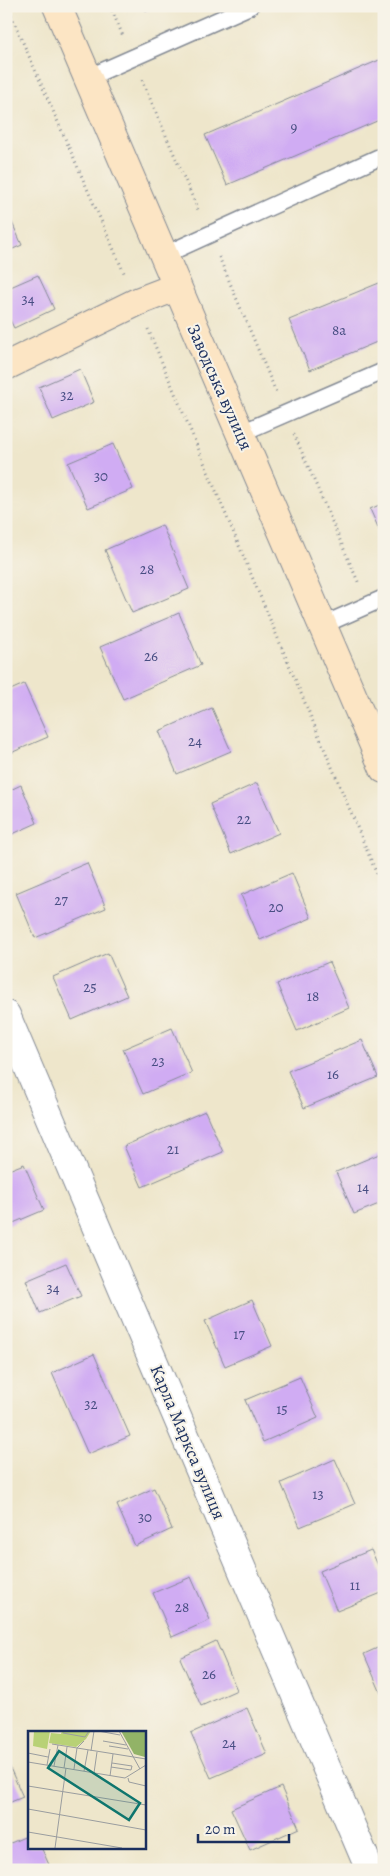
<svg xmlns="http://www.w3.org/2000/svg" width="390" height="1876" viewBox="0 0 390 1876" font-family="Alegreya,serif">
  <rect width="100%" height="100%" fill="#f7f3e8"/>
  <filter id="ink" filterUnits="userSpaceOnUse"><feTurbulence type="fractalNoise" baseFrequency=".02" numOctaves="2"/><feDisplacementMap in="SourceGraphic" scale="10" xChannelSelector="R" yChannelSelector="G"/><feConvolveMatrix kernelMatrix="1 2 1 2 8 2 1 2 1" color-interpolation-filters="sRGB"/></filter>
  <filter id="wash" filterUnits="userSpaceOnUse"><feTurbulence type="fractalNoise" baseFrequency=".0096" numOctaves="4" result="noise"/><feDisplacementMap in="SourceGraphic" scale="20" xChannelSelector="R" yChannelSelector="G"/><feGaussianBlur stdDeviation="1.12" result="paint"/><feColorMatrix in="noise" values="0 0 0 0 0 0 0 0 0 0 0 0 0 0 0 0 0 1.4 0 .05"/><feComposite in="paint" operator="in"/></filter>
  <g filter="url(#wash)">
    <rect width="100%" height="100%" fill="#eee6cb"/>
    <g id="blocks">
      <path fill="#d0acf3" d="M 144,6 L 156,6 L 146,11 Z
        M 384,58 L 384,118 L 227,185 L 205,135 Z
        M 6,209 L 22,245 L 6,252 Z
        M 38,275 L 54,309 L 14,328 L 6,312 L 6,289 Z
        M 384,281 L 384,339 L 310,370 L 289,320 Z
        M 80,369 L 94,402 L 53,420 L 39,387 Z
        M 113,444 L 133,489 L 88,508 L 68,463 Z
        M 384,503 L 384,541 L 370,509 Z
        M 162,525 L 189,589 L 132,613 L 105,550 Z
        M 179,613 L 201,665 L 123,699 L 100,647 Z
        M 24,684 L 48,737 L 6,755 L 6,692 Z
        M 212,708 L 231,751 L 177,774 L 159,731 Z
        M 257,783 L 279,833 L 231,854 L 210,804 Z
        M 21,785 L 37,823 L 6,837 L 6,792 Z
        M 87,863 L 106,908 L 35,938 L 16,893 Z
        M 292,873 L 311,918 L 260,940 L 241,895 Z
        M 108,953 L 127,996 L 72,1020 L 53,977 Z
        M 329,962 L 349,1008 L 297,1031 L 277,984 Z
        M 172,1028 L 192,1073 L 143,1094 L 123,1049 Z
        M 362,1040 L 378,1077 L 304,1108 L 288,1071 Z
        M 205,1111 L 223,1152 L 142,1187 L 124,1146 Z
        M 384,1152 L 384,1202 L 354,1214 L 336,1172 Z
        M 24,1164 L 44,1210 L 6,1226 L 6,1171 Z
        M 66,1263 L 81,1296 L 40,1313 L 26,1280 Z
        M 252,1300 L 272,1346 L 225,1366 L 205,1321 Z
        M 94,1354 L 130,1436 L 88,1454 L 52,1373 Z
        M 300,1377 L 318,1418 L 263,1442 L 245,1400 Z
        M 335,1459 L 355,1504 L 300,1527 L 281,1483 Z
        M 154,1488 L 172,1529 L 135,1546 L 117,1505 Z
        M 371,1550 L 384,1578 L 384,1592 L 337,1611 L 320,1571 Z
        M 191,1577 L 210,1620 L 172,1637 L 153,1593 Z
        M 216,1641 L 237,1690 L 201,1706 L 180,1658 Z
        M 384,1645 L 384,1700 L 364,1654 Z
        M 247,1708 L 267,1754 L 211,1778 L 191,1733 Z
        M 6,1759 L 23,1797 L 6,1804 Z
        M 281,1787 L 299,1828 L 250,1850 L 231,1809 Z
        M 29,1835 L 29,1847 L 41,1847 L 50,1867 L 44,1870 L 6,1870 L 6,1845 Z"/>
    </g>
  </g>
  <g filter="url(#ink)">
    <use href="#blocks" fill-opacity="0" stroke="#848a94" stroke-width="1"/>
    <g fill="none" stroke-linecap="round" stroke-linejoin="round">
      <defs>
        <path id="lane" d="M 87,78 L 250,6
          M 162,256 L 384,155
          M 241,433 L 384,371
          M 323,625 L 384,598"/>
        <path id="street" d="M 6,1015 L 370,1870"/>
        <path id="secondary" d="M 57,6 C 164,261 276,514 384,769
          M 6,366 L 137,302 L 176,287"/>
      </defs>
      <use href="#lane" stroke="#848a94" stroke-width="19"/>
      <use href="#street" stroke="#848a94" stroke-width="30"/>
      <use href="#secondary" stroke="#848a94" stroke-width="30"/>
      <path stroke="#848a94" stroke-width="3" stroke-dasharray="1 4" stroke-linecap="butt" d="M 7,6 L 125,275
        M 110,6 L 123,36
        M 142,80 L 199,212
        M 219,257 L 276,392
        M 148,329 L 384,891
        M 294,434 L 359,584
        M 378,627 L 384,640"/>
      <use href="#lane" stroke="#fff" stroke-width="16"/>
      <use href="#street" stroke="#fff" stroke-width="28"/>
      <use href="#secondary" stroke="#fce5c4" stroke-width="28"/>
    </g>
  </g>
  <g text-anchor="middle" stroke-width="4" stroke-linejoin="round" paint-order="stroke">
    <g font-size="15" fill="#484e83">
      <text x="294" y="132">9</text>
      <text x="28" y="304">34</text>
      <text x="339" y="335">8а</text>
      <text x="67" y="400">32</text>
      <text x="101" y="481">30</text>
      <text x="147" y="574">28</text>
      <text x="151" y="661">26</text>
      <text x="195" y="746">24</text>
      <text x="244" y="824">22</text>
      <text x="61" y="905">27</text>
      <text x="276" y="912">20</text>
      <text x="90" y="992">25</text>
      <text x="313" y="1001">18</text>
      <text x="158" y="1066">23</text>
      <text x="333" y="1079">16</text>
      <text x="173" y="1154">21</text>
      <text x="363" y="1192">14</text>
      <text x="53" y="1293">34</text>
      <text x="239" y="1339">17</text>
      <text x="91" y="1409">32</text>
      <text x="282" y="1414">15</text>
      <text x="318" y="1499">13</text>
      <text x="145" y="1522">30</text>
      <text x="355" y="1590">11</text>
      <text x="182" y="1612">28</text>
      <text x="209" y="1679">26</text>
      <text x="229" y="1748">24</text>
    </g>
    <g font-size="18" fill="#1b2f5e" stroke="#f7f3e8">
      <text transform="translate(220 387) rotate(66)" y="6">Заводська вулиця</text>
      <text transform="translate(188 1442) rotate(67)" y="6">Карла Маркса вулиця</text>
    </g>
  </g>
  <g transform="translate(28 1731)">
    <rect width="118" height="118" fill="#eee6cb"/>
    <path d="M 6,0 L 22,0 L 19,18 L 5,15 ZM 34,0 L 63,0 L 58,8 L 48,16 L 21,12 L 23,2 L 33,3 Z" fill="#b8d176"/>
    <path d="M 93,0 L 117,0 L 117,26 L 106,23 Z" fill="#92b367"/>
    <path fill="none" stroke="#9a9d9f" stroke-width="1" d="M 70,0 L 92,4M 91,0 L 112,38M 35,2 L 57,6 L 61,0M 75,10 L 98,14M 24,13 L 118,28M 81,15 L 100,18M 63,20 L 66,0M 0,22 L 20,26M 0,31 L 97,47 L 118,34M 19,34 L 22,18M 26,35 L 30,14M 83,36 L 103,39 L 104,35 L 84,32M 36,37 L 39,16M 46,38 L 49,17 L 56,10M 56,40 L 60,19M 66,42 L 69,21M 82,45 L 85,23M 100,47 L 101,51 L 118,55M 0,55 L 118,74M 0,78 L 118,99M 0,101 L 94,117M 27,117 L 38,37"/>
    <path fill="#0f766e" fill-opacity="0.15" stroke="#0f766e" stroke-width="2.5" d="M 31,20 L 112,72 L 101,89 L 20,37 Z"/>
    <rect width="118" height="118" fill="none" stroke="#1b2f5e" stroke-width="2.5"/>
  </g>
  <rect width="390" height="1876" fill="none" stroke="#f7f3e8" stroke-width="25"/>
  <path d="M198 1834v8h91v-8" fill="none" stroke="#1b2f5e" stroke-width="2.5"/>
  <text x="205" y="1834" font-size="15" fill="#1b2f5e" stroke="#f7f3e8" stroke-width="4" paint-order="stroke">20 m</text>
</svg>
